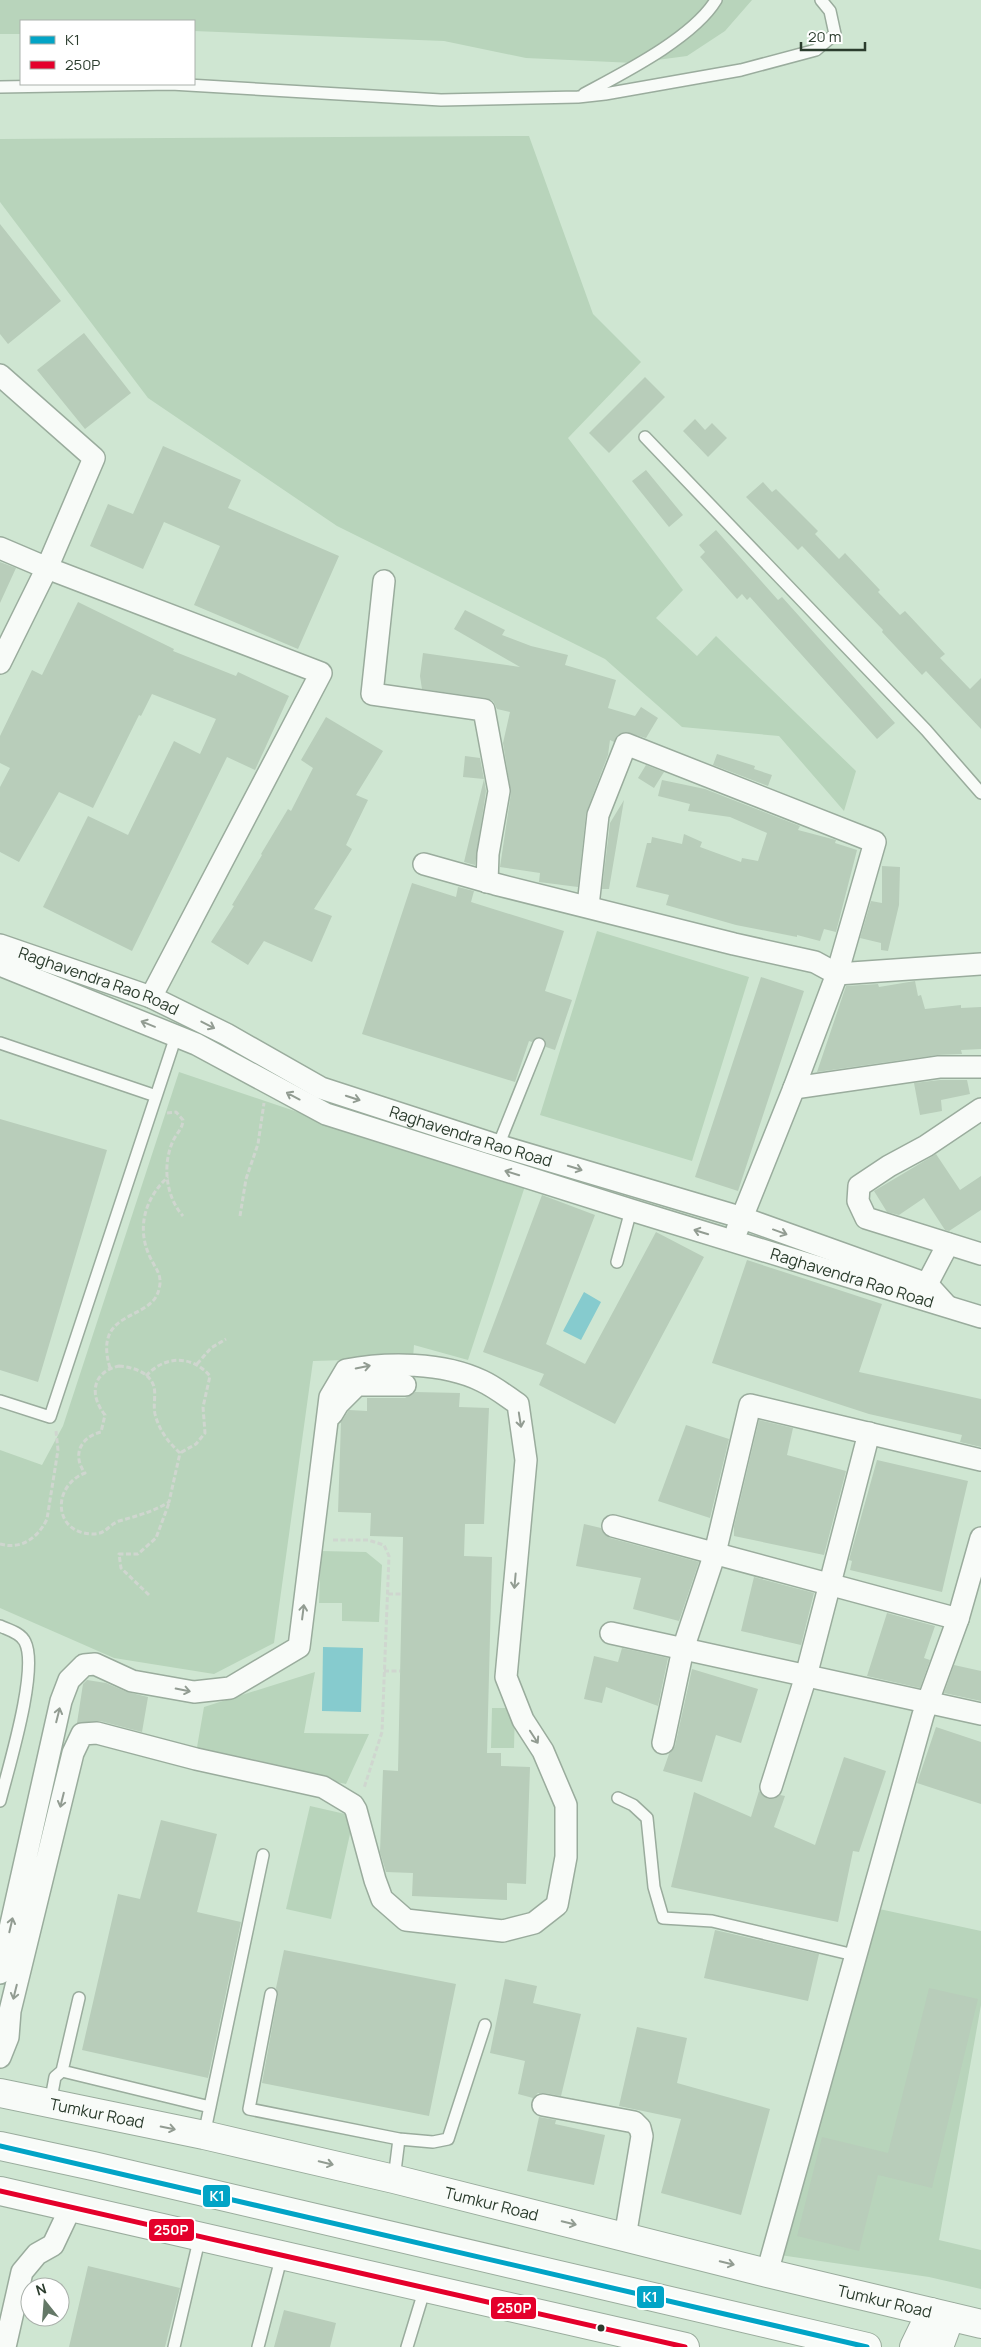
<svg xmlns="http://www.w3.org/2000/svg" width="981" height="2347" viewBox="0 0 981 2347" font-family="Manrope,sans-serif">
  <rect width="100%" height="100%" fill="#cfe6d2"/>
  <path fill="#b8d4bb" d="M 0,0 L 752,0 L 725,31 L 687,56 L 634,63 L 526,58 L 444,41 L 194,31 L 194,21 L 21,21 L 21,34 L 0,34 Z
    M 529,136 L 593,314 L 641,362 L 568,438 L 683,590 L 656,618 L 697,656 L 716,636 L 856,771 L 844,811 L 779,736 L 682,727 L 605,659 L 337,526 L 148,398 L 0,202 L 0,139 Z
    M 597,931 L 749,977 L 692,1161 L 540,1115 Z
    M 179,1072 L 345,1128 L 525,1186 L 468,1360 L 414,1345 L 413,1358 L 313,1361 L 274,1643 L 214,1674 L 114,1658 L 0,1608 L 0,1450 L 42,1465 L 63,1426 Z
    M 321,1551 L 366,1552 L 382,1565 L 379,1622 L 342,1621 L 342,1603 L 319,1603 Z
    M 315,1672 L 304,1733 L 369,1734 L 346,1784 L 196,1753 L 204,1707 Z
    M 492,1708 L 515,1708 L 514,1748 L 491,1748 Z
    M 310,1806 L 354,1816 L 331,1919 L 286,1909 Z
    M 870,1907 L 981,1931 L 981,2005 L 939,2240 L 981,2250 L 981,2289 L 929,2277 L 780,2255 Z"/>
  <path fill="#86cbce" d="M 584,1292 L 601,1302 L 581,1340 L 563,1331 Z
    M 323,1647 L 363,1648 L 361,1712 L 322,1711 Z"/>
  <path fill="#b8cdba" d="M 0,224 L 61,301 L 8,344 L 0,334 Z
    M 84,333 L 131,393 L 85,429 L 37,370 Z
    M 645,377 L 665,397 L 609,453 L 589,433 Z
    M 695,419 L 705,430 L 712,423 L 727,438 L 708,457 L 683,431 Z
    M 163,446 L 241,480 L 228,508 L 339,556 L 298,649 L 194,605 L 220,546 L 164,522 L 143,569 L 90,546 L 108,504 L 133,514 Z
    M 646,470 L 683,515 L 669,527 L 632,481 Z
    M 763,482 L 772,492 L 776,489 L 818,531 L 815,534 L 839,559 L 845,553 L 880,590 L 878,592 L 900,615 L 905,611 L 945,654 L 940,658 L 970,689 L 981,678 L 981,729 L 926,671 L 922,675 L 882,632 L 883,630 L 802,546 L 798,550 L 746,497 Z
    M 716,530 L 778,600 L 782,597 L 895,723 L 877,739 L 750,597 L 747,600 L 742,594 L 737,599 L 700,557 L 705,552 L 699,545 Z
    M 0,562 L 16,568 L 0,603 Z
    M 78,602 L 174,649 L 173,651 L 236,676 L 238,672 L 289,696 L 255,770 L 227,757 L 132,951 L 43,907 L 88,816 L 128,835 L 174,741 L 200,754 L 216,719 L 152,694 L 141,716 L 139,715 L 93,808 L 59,792 L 19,862 L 0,852 L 0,787 L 10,768 L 0,763 L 0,736 L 32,670 L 42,675 Z
    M 465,610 L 505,630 L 502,635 L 531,646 L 568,655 L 565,665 L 616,680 L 608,708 L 635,716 L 641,707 L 658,718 L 646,738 L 625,732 L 618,735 L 614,742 L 610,740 L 608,755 L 586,813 L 578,887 L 539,882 L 540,873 L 500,867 L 511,793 L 503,743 L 510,712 L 497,709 L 493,701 L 486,698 L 422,689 L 420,676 L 423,653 L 520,667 L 454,629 Z
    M 326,717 L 383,751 L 356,795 L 368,800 L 346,845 L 352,849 L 314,909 L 332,916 L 312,962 L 264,941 L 248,965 L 211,942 L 234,906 L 232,905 L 262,855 L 261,854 L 288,809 L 291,811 L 313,768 L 301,760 Z
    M 717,754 L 755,766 L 754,769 L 772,775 L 768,786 L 713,765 Z
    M 465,756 L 480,758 L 484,779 L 463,777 Z
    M 646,765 L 664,772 L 654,788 L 638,778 Z
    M 484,779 L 486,791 L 475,865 L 464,862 Z
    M 662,780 L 705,789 L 800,826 L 798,830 L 836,840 L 835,843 L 857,850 L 836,932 L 824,929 L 820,941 L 797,935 L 797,937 L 736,925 L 666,905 L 669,895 L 636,887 L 647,843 L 651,843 L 652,837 L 682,844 L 684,834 L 702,842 L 700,847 L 741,862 L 742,858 L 758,861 L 767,833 L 730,817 L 688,811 L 690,804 L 658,796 Z
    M 624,800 L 609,889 L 602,889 L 610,823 Z
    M 882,866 L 900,867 L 899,905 L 888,951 L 881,950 L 881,943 L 860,938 L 871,901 L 882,903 Z
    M 412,883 L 456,897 L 458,887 L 474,891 L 471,902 L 564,931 L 545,991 L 572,1000 L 555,1050 L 546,1047 L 545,1040 L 541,1037 L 535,1038 L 532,1042 L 529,1041 L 515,1082 L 362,1034 Z
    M 761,977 L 804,991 L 738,1191 L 695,1177 Z
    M 915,981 L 918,996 L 921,995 L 925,1009 L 961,1005 L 961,1008 L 981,1007 L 981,1049 L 961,1050 L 962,1054 L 937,1055 L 817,1072 L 846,986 L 878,984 L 879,987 Z
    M 940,1080 L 967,1080 L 970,1094 L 941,1100 L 942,1111 L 920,1115 L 914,1083 Z
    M 0,1119 L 107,1150 L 38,1382 L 0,1370 Z
    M 936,1154 L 960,1190 L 981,1176 L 981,1210 L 949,1231 L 945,1230 L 924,1198 L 899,1215 L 887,1212 L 874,1191 Z
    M 542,1195 L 595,1215 L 546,1344 L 585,1364 L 656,1232 L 704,1257 L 615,1424 L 539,1385 L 544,1374 L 483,1352 Z
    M 747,1260 L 882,1304 L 859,1372 L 981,1399 L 981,1447 L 960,1442 L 962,1435 L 869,1414 L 712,1363 Z
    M 415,1392 L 460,1393 L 459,1407 L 489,1408 L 484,1524 L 465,1524 L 464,1556 L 492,1557 L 487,1753 L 501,1753 L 501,1766 L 530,1767 L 526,1884 L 507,1883 L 507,1900 L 412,1896 L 413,1873 L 386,1872 L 380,1852 L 383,1770 L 398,1771 L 403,1537 L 370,1536 L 371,1513 L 338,1512 L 341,1422 L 349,1410 L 367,1411 L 367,1398 L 405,1398 Z
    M 759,1420 L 793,1428 L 787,1455 L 846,1471 L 824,1555 L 734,1536 L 734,1526 Z
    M 686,1425 L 729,1439 L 710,1518 L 658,1501 Z
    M 877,1460 L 968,1481 L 942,1592 L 850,1570 L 852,1561 L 849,1560 Z
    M 584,1524 L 601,1528 L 604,1534 L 610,1538 L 699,1562 L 679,1621 L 633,1609 L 641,1578 L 576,1566 Z
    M 754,1577 L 814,1593 L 801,1645 L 741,1631 Z
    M 887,1613 L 935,1626 L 924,1658 L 930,1660 L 920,1688 L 867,1676 Z
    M 622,1648 L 668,1658 L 658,1706 L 606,1687 L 602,1703 L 584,1699 L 594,1656 L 618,1662 Z
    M 954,1665 L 981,1671 L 981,1701 L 944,1693 Z
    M 692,1669 L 758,1689 L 741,1743 L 716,1735 L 702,1782 L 663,1771 L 669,1754 L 675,1746 Z
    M 87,1680 L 106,1683 L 127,1692 L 148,1697 L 142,1732 L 100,1721 L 77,1723 L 83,1684 Z
    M 936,1727 L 981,1742 L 981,1804 L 917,1783 Z
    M 844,1757 L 886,1771 L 859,1852 L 853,1851 L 838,1922 L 671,1887 L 694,1792 L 751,1817 L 759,1791 L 768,1799 L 774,1799 L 780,1795 L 785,1796 L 774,1827 L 815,1845 Z
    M 161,1820 L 217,1834 L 197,1912 L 241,1922 L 208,2078 L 82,2050 L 118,1894 L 140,1899 Z
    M 715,1930 L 819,1954 L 808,2001 L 704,1978 Z
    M 284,1950 L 456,1984 L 429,2116 L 262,2083 L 278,1995 L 276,1988 Z
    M 505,1979 L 537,1986 L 533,2003 L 581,2014 L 561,2096 L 545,2093 L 538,2093 L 533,2098 L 518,2094 L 525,2061 L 490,2053 Z
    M 929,1988 L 978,1999 L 932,2188 L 878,2175 L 859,2251 L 797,2236 L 822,2137 L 888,2153 Z
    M 637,2027 L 687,2038 L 677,2083 L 770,2109 L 741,2215 L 661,2193 L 681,2119 L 619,2106 Z
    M 539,2117 L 556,2120 L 555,2124 L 605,2135 L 594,2185 L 527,2171 Z
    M 88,2266 L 180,2288 L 165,2347 L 69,2347 Z
    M 284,2310 L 336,2323 L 330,2347 L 274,2347 Z"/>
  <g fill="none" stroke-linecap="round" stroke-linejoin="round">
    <defs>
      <path id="lane" d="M 0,87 L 171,84 L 441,100 L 578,97 L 605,94 L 741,70 L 816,50 L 835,34 L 830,11 L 821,0
        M 584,94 C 623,73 693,38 716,0
        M 645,437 L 926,730 L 981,793
        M 0,1043 L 156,1096
        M 498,1146 L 539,1044
        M 617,1262 L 631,1210
        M 0,1401 L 50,1417 L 176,1036
        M 0,1626 C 9,1630 21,1633 25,1642 C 39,1669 8,1769 0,1801
        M 618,1798 L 633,1805 L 647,1818 L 654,1887 L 663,1918 L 712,1921 L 854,1955
        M 271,1994 L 249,2109 L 399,2139 L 394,2179
        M 62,2071 L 79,1998
        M 50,2104 L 55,2077 L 62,2071 L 210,2107
        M 204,2135 L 263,1855
        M 399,2139 L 433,2142 L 448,2139 L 485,2025
        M 174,2347 L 200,2236
        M 258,2347 L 282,2255
        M 407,2347 L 425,2288"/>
      <g id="street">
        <path d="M 0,375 L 94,458 L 47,568 L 0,548"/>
        <path d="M 384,581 L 372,694 L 484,710 L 499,791 L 488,854 L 487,882"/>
        <path d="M 0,663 L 47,568 L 321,673 L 151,997"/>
        <path d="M 424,864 L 495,884 L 734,944 L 815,962 L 837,974 L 981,964"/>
        <path d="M 588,906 L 598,815 L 626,744 L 875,842 L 837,974 L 794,1088 L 737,1230"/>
        <path id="s1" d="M 0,945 L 151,997 L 226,1034 L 321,1088 L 490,1143 L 743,1218 L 927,1284 L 947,1306"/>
        <path id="s2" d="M 0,965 L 196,1044 L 326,1114 L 631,1210 L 981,1317"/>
        <path d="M 794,1088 L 939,1067 L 981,1067"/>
        <path d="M 981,1109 L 926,1146 L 889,1166 L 859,1186 L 858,1201 L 866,1218 L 981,1254"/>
        <path d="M 927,1284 L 948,1244"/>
        <path d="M 332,1414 L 338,1404 L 357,1385 L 405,1385"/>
        <path d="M 613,1526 L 958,1619"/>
        <path d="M 611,1633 L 981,1714"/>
        <path d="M 663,1743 L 683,1649 L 715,1553 L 750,1405 L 981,1460"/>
        <path d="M 771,1787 L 806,1676 L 869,1433"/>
        <path d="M 0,1973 L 61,1701 L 69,1680 L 84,1665 L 95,1664 L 132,1681 L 194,1692 L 230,1688 L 299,1647 L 330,1397 L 346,1370 C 387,1362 443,1362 482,1381 C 495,1387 506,1396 518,1404 L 526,1460 L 506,1677 L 523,1720 L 543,1751 L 566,1805 L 566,1857 L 557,1905 L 534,1923 L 503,1931 L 406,1920 L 382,1899 L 375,1880 L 356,1810 L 353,1805 L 323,1787 L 196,1759 L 97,1733 L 82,1734 L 73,1753 L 10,2011 L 8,2037 L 0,2057"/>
        <path d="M 543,2105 L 634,2122 L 640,2128 L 642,2136 L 625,2237"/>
        <path d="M 767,2273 L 923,1715 L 958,1619 L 981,1538"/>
        <path d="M 5,2347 L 22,2272 L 37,2254 L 53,2245 L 71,2207"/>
      </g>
      <path id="secondary" d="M 0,2191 L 685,2347
        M 914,2347 L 931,2312
        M 939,2347 L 950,2317"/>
      <g id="highway">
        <path id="s3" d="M 0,2093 L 204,2135 L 394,2179 L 767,2273 L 981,2324"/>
        <path d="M 0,2146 L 93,2166 L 867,2347"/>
      </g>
    </defs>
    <use href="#lane" stroke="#9aac9d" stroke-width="14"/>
    <use href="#street" stroke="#9aac9d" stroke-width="24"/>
    <use href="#secondary" stroke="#9aac9d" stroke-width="30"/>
    <use href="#highway" stroke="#9aac9d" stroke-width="30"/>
    <path stroke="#cfd6cf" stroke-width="3" stroke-dasharray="5 2.5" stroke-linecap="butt" d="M 167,1113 L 176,1112 L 183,1120 C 183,1128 176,1134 173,1141 C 162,1165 166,1197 183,1216
      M 240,1216 L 246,1179 L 258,1144 L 264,1103
      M 197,1364 L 211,1348 L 226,1339
      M 119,1366 C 132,1367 150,1372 154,1387 C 156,1395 153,1405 155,1414 C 159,1430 168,1442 180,1453 L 169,1502 C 152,1512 137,1516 119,1521 C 108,1525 106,1535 91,1534 C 53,1532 52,1486 85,1473 C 72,1456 80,1437 101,1432 L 105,1415 C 89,1395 92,1372 119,1366 Z
      M 110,1368 C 92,1308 152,1322 159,1289 C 163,1275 155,1268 150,1257 C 136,1228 145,1198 168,1177
      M 146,1376 C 165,1355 192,1355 210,1376 L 203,1407 L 205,1433 L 196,1444 L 180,1453
      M 333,1540 L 368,1540 L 384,1545 L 389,1556 L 382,1732 L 364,1788
      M 0,1544 C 21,1550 38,1538 47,1519 L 58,1450 L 56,1431
      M 388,1594 L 402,1594
      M 149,1595 L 121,1568 L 119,1554 L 138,1554 L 156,1538 L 169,1503
      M 384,1671 L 400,1671"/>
    <use href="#lane" stroke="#f8fbf8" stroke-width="11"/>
    <use href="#street" stroke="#f8fbf8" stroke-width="21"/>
    <use href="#secondary" stroke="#f8fbf8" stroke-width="28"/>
    <use href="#highway" stroke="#f8fbf8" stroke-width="28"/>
    <defs>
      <path id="bus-1" d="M 0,2146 L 867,2347"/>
      <path id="bus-2" d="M 0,2191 L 685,2347"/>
    </defs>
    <use href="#bus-1" stroke="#fff" stroke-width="9"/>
    <use href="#bus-2" stroke="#fff" stroke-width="9"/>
    <use href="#bus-1" stroke="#02a4c6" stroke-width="5"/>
    <use href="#bus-2" stroke="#e4002b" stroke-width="5"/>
  </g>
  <defs><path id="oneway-shaft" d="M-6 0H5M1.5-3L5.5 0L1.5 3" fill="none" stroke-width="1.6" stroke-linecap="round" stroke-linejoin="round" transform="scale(1.25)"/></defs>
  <g stroke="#929c92">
    <use href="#oneway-shaft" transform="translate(148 1024) rotate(-158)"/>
    <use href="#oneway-shaft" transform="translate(208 1025) rotate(27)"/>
    <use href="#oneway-shaft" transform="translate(293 1096) rotate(-152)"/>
    <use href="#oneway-shaft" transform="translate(353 1098) rotate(18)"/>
    <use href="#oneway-shaft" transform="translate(575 1168) rotate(17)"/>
    <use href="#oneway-shaft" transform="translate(512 1173) rotate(-163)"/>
    <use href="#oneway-shaft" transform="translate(701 1232) rotate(-163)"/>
    <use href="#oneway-shaft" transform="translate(780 1232) rotate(20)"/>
    <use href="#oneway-shaft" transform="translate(363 1367) rotate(-11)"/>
    <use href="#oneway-shaft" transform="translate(520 1420) rotate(81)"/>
    <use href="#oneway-shaft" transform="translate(515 1581) rotate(95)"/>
    <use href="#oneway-shaft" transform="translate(303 1612) rotate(-83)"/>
    <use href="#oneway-shaft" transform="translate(183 1690) rotate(11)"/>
    <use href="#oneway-shaft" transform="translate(58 1715) rotate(-76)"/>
    <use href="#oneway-shaft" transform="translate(534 1737) rotate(57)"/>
    <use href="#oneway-shaft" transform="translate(62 1800) rotate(104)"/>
    <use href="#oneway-shaft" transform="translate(11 1925) rotate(-77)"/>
    <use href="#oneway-shaft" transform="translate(15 1992) rotate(104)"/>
    <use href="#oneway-shaft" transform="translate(168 2128) rotate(11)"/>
    <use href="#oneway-shaft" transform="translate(326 2163) rotate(13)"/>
    <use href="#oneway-shaft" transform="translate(569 2223) rotate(14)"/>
    <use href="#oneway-shaft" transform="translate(727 2263) rotate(14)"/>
  </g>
  <circle fill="#2b3c2d" stroke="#fff" stroke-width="2" cx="601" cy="2328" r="4.5"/>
  <g text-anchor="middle" stroke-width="5" stroke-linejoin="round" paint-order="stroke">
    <g font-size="16" fill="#2b3c2d" stroke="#fff">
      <text dy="6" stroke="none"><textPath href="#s1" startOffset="105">Raghavendra Rao Road</textPath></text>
      <text dy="6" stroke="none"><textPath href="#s1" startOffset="510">Raghavendra Rao Road</textPath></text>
      <text dy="6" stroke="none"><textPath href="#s2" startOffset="910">Raghavendra Rao Road</textPath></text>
      <text dy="6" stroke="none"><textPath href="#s3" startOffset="99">Tumkur Road</textPath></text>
      <text dy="6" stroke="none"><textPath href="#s3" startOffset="504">Tumkur Road</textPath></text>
      <text dy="6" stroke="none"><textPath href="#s3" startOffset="909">Tumkur Road</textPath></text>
    </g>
  </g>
  <g stroke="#fff" stroke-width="2">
    <rect x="202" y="2184" width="29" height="24" rx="5" fill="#02a4c6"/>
    <rect x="148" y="2218" width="47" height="24" rx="5" fill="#e4002b"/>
    <rect x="636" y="2285" width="29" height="24" rx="5" fill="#02a4c6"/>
    <rect x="490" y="2296" width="47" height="24" rx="5" fill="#e4002b"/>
  </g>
  <g font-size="14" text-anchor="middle" font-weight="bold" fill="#fff">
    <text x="217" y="2201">K1</text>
    <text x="171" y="2235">250P</text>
    <text x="650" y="2302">K1</text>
    <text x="514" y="2313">250P</text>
  </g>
  <rect x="20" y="20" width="175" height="65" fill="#ffffff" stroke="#aab1ab"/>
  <rect x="30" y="36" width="25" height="8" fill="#02a4c6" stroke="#aab1ab"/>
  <text x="65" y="45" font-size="15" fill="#2b3c2d">K1</text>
  <rect x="30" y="61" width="25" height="8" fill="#e4002b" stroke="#aab1ab"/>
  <text x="65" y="70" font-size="15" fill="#2b3c2d">250P</text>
  <g transform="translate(45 2302) rotate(343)"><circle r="24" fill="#ffffff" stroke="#aab1ab"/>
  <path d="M0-4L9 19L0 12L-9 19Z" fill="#647867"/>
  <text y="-8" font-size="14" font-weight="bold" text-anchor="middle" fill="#2b3c2d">N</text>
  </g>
  <path d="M801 42v8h64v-8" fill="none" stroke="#2b3c2d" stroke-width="2.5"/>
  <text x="808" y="42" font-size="15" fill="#2b3c2d" stroke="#ffffff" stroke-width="4" paint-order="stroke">20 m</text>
</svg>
